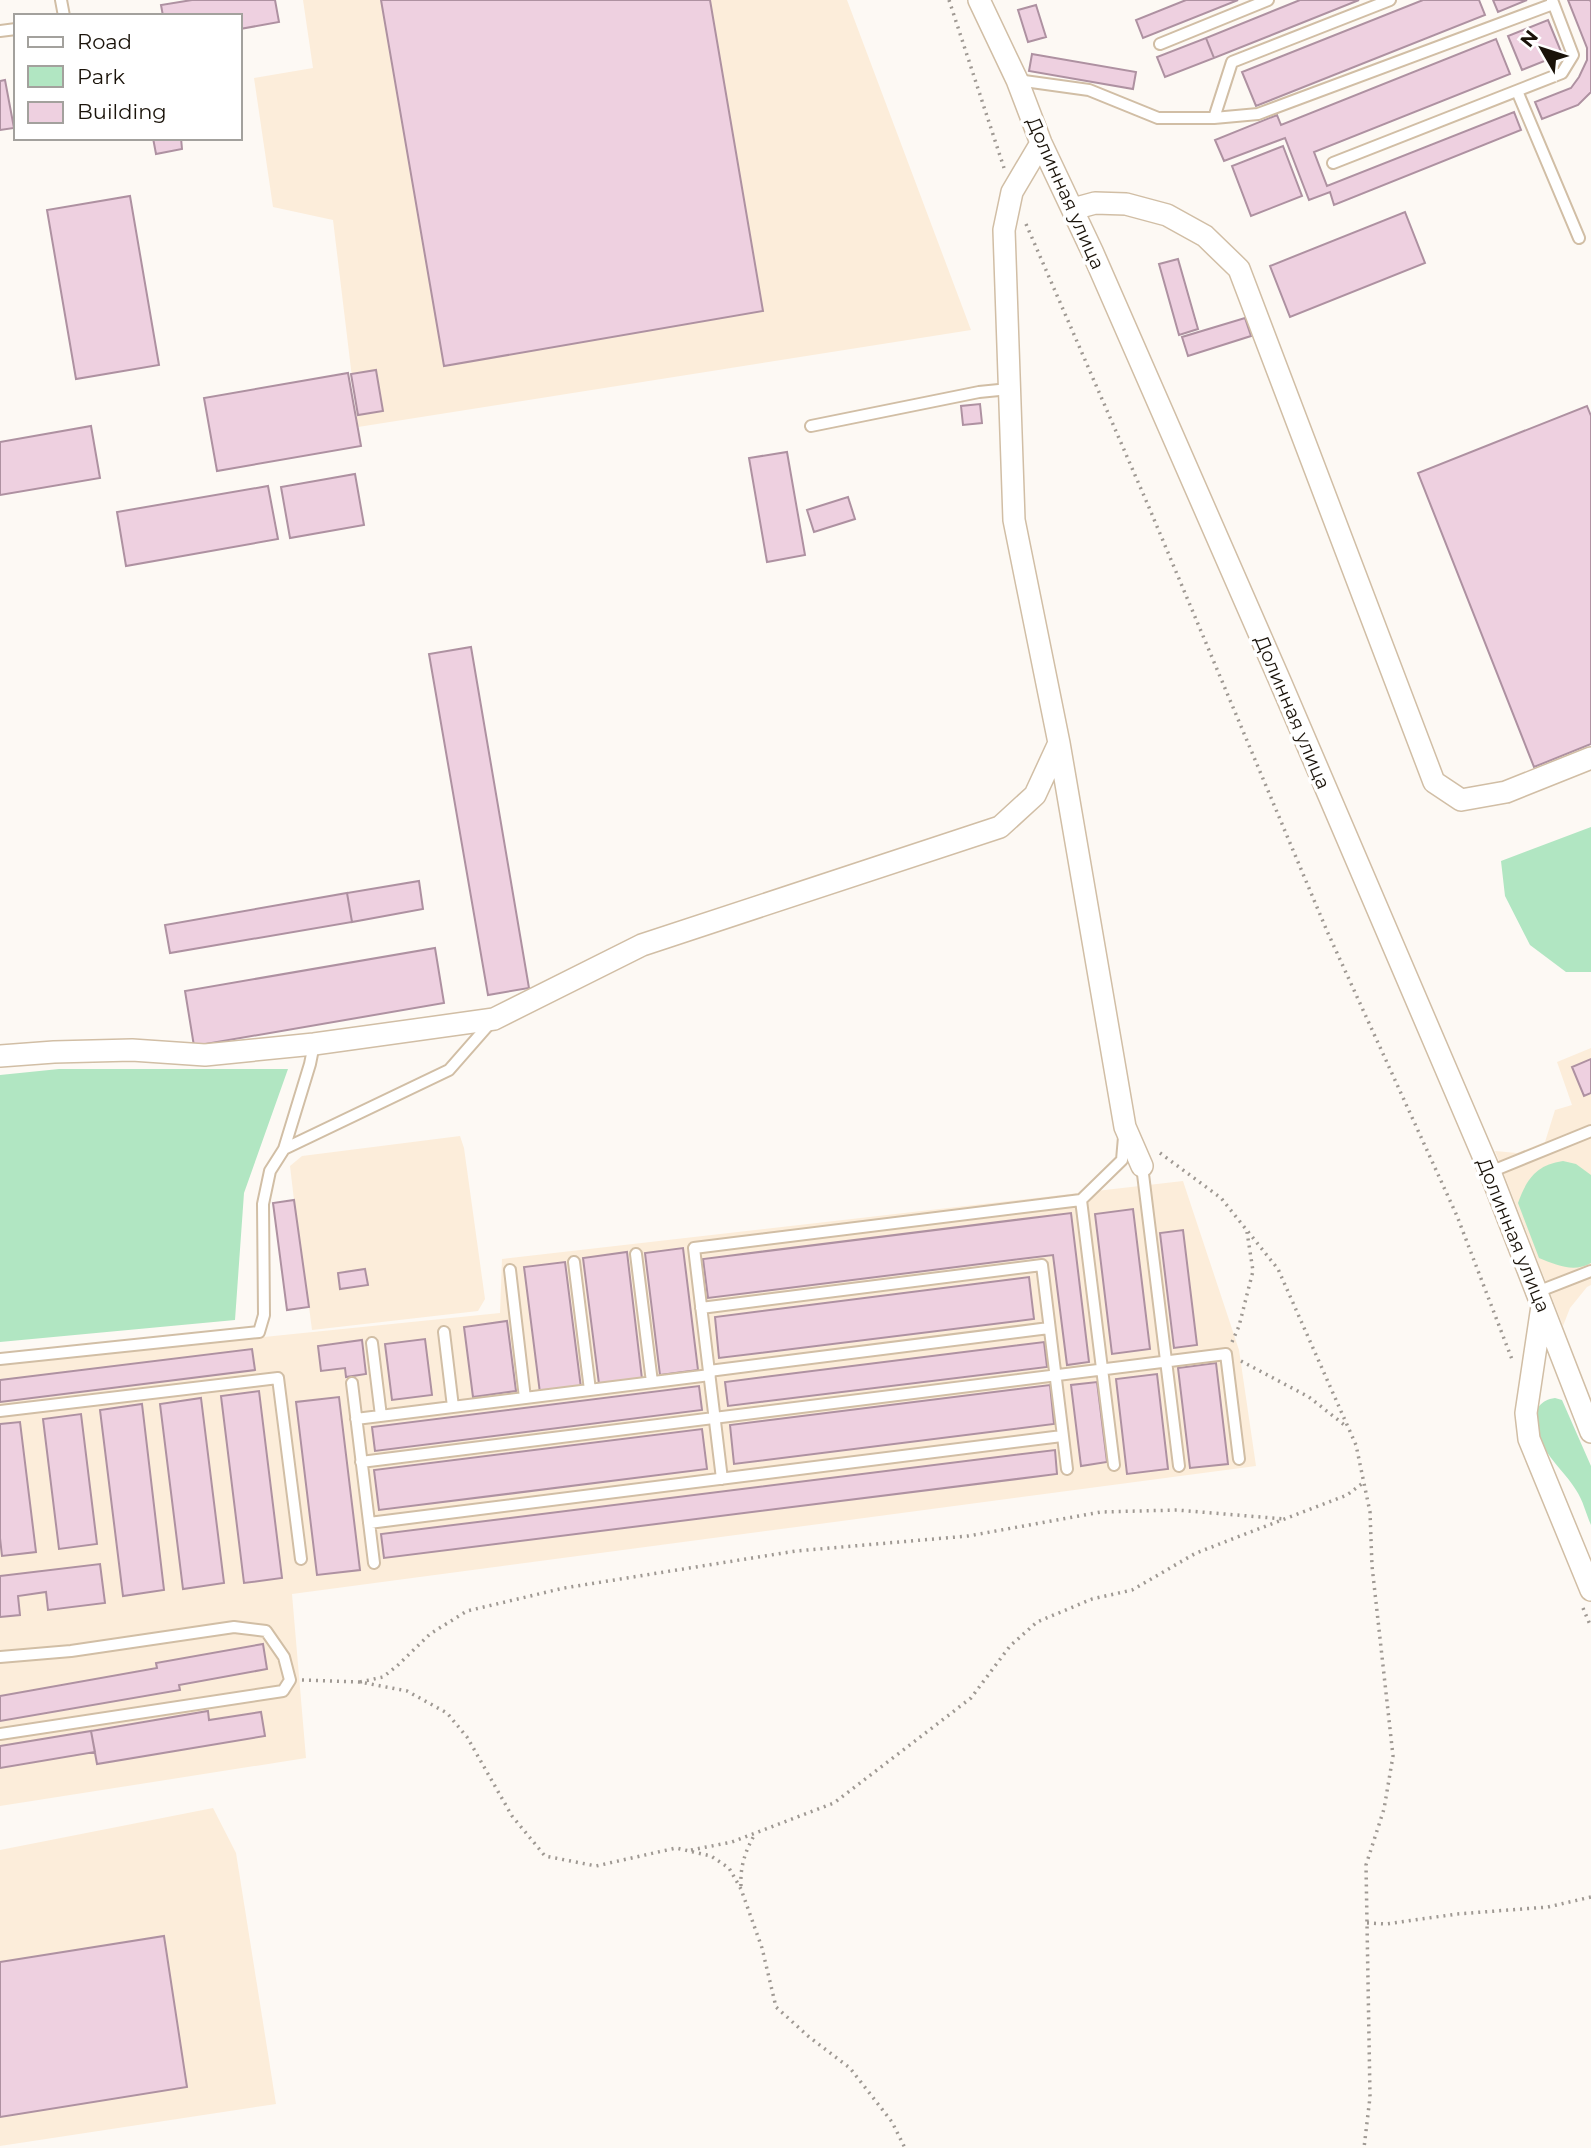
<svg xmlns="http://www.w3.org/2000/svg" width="1591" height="2148" viewBox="0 0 1591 2148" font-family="Montserrat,sans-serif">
  <rect width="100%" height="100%" fill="#fdf9f4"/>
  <path fill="#fcedda" d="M 303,0 L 847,0 L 971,330 L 358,427 L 333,220 L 273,207 L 254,78 L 313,68 Z
    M 1591,1048 L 1591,1285 L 1587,1287 L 1570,1308 L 1563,1326 L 1495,1151 L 1517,1153 L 1545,1142 L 1555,1110 L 1572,1105 L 1557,1062 Z
    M 460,1136 L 464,1148 L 485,1299 L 478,1311 L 312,1330 L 309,1307 L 287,1310 L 273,1203 L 294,1200 L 290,1166 L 302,1156 Z
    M 1183,1181 L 1239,1350 L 1256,1466 L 292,1594 L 306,1758 L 0,1806 L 0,1364 L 500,1313 L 502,1259 Z
    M 213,1808 L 236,1853 L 276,2104 L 0,2146 L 0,1850 Z"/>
  <path fill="#b1e6c2" d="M 1591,827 L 1591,972 L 1566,972 L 1530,945 L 1505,896 L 1501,861 Z
    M 59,1069 L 288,1069 L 244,1193 L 235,1320 L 0,1342 L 0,1075 Z
    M 1563,1161 L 1576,1164 L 1591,1175 L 1591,1263 C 1574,1273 1556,1265 1539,1258 L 1518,1203 C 1527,1179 1536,1165 1563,1161 Z
    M 1555,1398 L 1562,1400 L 1591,1466 L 1591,1525 C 1586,1514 1583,1500 1576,1490 C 1567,1475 1552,1462 1543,1446 C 1534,1428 1528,1402 1555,1398 Z"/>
  <path fill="#eed0e0" stroke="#ae91a1" stroke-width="2" d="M 192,0 L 275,0 L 279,22 L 240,29 L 240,16 L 163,16 L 161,5 Z
    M 381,0 L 710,0 L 763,311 L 444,366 Z
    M 1186,0 L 1238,0 L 1143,38 L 1136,20 Z
    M 1300,0 L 1359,0 L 1214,58 L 1206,38 Z
    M 1423,0 L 1479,0 L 1485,15 L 1256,106 L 1242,72 Z
    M 1493,0 L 1527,0 L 1498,12 Z
    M 1568,0 L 1590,0 L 1591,2 L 1591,92 L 1578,105 L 1542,119 L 1535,102 L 1571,88 L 1579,77 L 1587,60 L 1587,48 Z
    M 1036,5 L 1046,37 L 1028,42 L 1018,10 Z
    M 1548,20 L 1562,54 L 1522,70 L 1508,36 Z
    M 1206,38 L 1214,58 L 1165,77 L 1157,57 Z
    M 1496,39 L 1510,74 L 1314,152 L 1327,186 L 1514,112 L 1521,130 L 1334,205 L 1330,192 L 1309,200 L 1285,138 L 1224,161 L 1215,140 L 1277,115 L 1281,125 Z
    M 1032,54 L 1136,72 L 1133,89 L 1029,71 Z
    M 5,80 L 14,128 L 0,130 L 0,81 Z
    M 153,138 L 181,138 L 182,149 L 156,154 Z
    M 1283,146 L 1302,196 L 1251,216 L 1232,166 Z
    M 130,196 L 159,365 L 76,379 L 47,210 Z
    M 1405,212 L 1425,263 L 1290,317 L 1270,266 Z
    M 1178,259 L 1198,329 L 1179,335 L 1159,264 Z
    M 1245,318 L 1251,336 L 1188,356 L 1182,337 Z
    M 376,370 L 383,411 L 358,415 L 351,374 Z
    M 348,373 L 361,446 L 217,471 L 204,398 Z
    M 980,404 L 982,423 L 963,425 L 961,406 Z
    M 1587,406 L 1591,416 L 1591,744 L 1534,767 L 1418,473 Z
    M 91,426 L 100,478 L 0,495 L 0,442 Z
    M 787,452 L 805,555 L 767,562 L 749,458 Z
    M 355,474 L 364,525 L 290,538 L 281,487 Z
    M 268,486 L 278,539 L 126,566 L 117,512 Z
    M 848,497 L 855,519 L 814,532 L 807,510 Z
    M 471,647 L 529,988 L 488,995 L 429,654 Z
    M 419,881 L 423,909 L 352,922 L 347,893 Z
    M 347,893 L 352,922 L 170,953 L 165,925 Z
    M 435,948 L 444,1003 L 194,1046 L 185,991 Z
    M 1591,1059 L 1591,1093 L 1584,1096 L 1572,1067 Z
    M 294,1200 L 309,1307 L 287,1310 L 273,1203 Z
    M 1133,1209 L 1150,1349 L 1112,1354 L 1095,1214 Z
    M 1071,1213 L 1089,1362 L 1067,1365 L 1053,1255 L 708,1298 L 703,1259 Z
    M 1183,1230 L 1197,1345 L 1174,1348 L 1160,1233 Z
    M 683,1248 L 698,1370 L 660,1375 L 645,1253 Z
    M 627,1252 L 642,1379 L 599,1384 L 583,1258 Z
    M 565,1262 L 581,1388 L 540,1393 L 524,1267 Z
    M 365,1269 L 368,1285 L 340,1289 L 338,1273 Z
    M 1029,1277 L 1034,1319 L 719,1358 L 715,1317 Z
    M 507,1321 L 516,1391 L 473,1397 L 464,1327 Z
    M 425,1339 L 432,1395 L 392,1400 L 385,1344 Z
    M 362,1340 L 366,1374 L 346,1377 L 345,1368 L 321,1371 L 318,1346 Z
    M 1044,1342 L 1047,1367 L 728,1406 L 725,1382 Z
    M 252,1349 L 255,1370 L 0,1402 L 0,1380 Z
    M 1216,1363 L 1228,1464 L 1190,1468 L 1178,1368 Z
    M 1157,1374 L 1168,1469 L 1127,1474 L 1116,1379 Z
    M 1097,1382 L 1107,1462 L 1081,1466 L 1071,1385 Z
    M 1050,1385 L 1054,1424 L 734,1464 L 730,1425 Z
    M 699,1386 L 702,1410 L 375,1451 L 372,1427 Z
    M 259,1391 L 282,1578 L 244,1583 L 221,1396 Z
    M 339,1397 L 360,1570 L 317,1575 L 296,1402 Z
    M 201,1398 L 224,1583 L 183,1589 L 160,1404 Z
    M 142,1404 L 164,1590 L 123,1596 L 100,1410 Z
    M 81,1414 L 97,1544 L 59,1549 L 43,1419 Z
    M 20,1422 L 36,1552 L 2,1556 L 0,1538 L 0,1424 Z
    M 702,1429 L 707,1469 L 379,1510 L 374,1470 Z
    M 1055,1450 L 1057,1474 L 384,1558 L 381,1534 Z
    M 100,1564 L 105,1603 L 48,1610 L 46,1592 L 18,1596 L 20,1615 L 0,1617 L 0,1576 Z
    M 263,1644 L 267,1669 L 179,1685 L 180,1690 L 0,1721 L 0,1696 L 157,1668 L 156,1663 Z
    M 208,1711 L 209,1720 L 261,1712 L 265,1736 L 97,1764 L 91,1731 Z
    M 91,1731 L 95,1752 L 0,1768 L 0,1746 Z
    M 164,1936 L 187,2087 L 0,2117 L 0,1962 Z"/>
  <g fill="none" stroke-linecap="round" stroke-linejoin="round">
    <defs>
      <path id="lane" d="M 61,0 L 64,16
        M 0,31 L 16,29
        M 1160,44 L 1268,0
        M 1017,80 L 1089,90 L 1158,118 L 1214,118 L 1258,114 L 1553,4
        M 1517,91 L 1579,238
        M 1214,118 L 1232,62 L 1390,0
        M 1333,163 L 1562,73 L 1573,55 L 1552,0
        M 811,426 L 979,392 L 1009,389
        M 284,1149 L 310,1064 L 314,1044
        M 1142,1166 L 1179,1466
        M 1490,1172 L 1591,1131
        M 1081,1200 L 1114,1465
        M 636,1254 L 652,1382
        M 574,1262 L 590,1390
        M 510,1270 L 525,1398
        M 1537,1292 L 1591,1271
        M 701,1308 L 1042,1265 L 1067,1469
        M 444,1332 L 453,1407
        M 372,1343 L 381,1416
        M 0,1359 L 259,1332 L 264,1315 L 263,1204 L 270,1171 L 284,1149 L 449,1070 L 492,1021
        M 709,1371 L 1049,1328
        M 352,1383 L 374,1563
        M 0,1411 L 278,1378 L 301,1559
        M 356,1419 L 710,1375
        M 361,1462 L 1226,1354 L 1239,1459
        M 722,1479 L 694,1248 L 1081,1200 L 1122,1160 L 1124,1137
        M 369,1523 L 1062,1436
        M 0,1657 L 71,1651 L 234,1627 L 266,1631 L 284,1657 L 290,1680 L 283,1691 L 0,1734"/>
      <path id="street" d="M 979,0 L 1017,80 L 1041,143 L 1092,251 L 1280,681 L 1490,1172 L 1591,1432
        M 1041,143 L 1012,192 L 1004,230 L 1014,520 L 1059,743 L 1125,1127 L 1142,1166
        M 1073,209 L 1095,203 L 1126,204 L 1167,215 L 1205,236 L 1239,269 L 1434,782 L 1461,800 L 1506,792 L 1591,758
        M 0,1056 L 54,1052 L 132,1050 L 205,1055 L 314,1044 L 494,1019 L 642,945 L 1000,827 L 1035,795 L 1059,743
        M 1542,1306 L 1526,1413 L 1529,1439 L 1591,1590"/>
    </defs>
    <use href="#lane" stroke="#d1bea5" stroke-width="14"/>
    <use href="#street" stroke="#d1bea5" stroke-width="24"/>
    <path stroke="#9f9993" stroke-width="3.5" stroke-dasharray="2 5" stroke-linecap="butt" d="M 949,0 L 1004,168
      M 1026,224 L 1148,505 L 1327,931 L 1457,1216 L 1513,1362
      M 1160,1153 L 1221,1198 L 1278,1269 L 1356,1445 L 1370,1512 L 1372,1566 L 1393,1756 L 1384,1809 L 1366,1865 L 1370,2097 L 1364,2148
      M 1232,1342 L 1239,1326 L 1253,1271 L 1247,1232
      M 1241,1361 L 1309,1397 L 1347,1427
      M 1583,1608 L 1591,1627
      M 302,1680 L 360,1682 L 407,1691 L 447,1713 L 467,1737 L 512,1816 L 545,1856 L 596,1866 L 676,1848 L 711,1856 L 729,1868 L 741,1889 L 762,1948 L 776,2007 L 808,2036 L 850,2068 L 892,2122 L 905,2148
      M 360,1682 L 383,1677 L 397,1666 L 430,1634 L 467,1611 L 564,1588 L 796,1551 L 968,1536 L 1101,1512 L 1177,1510 L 1284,1519
      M 691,1850 L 732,1842 L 834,1803 L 971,1698 L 1010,1646 L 1037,1622 L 1092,1599 L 1132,1590 L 1196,1553 L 1347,1495 L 1364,1482
      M 741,1886 C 740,1867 745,1851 755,1834
      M 1367,1923 L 1386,1924 L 1457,1914 L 1548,1907 L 1591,1897"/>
    <use href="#lane" stroke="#fff" stroke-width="10"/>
    <use href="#street" stroke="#fff" stroke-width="21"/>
  </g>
  <g text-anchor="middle" stroke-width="7" stroke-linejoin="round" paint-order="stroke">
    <g font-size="19" fill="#1a130a" stroke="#fff">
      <text transform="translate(1066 193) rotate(66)" y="7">Долинная улица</text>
      <text transform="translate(1293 712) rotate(67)" y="7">Долинная улица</text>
      <text transform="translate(1514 1235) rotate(68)" y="7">Долинная улица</text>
    </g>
  </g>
  <rect x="14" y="14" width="228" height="126" fill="#ffffff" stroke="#a3a19d" stroke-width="2"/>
  <rect x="28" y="37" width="35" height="10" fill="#ffffff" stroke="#a3a19d" stroke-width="2"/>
  <text x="77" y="49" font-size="21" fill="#1a130a">Road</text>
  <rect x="28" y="66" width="35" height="21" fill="#b1e6c2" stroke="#a3a19d" stroke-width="2"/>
  <text x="77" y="84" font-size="21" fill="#1a130a">Park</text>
  <rect x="28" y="102" width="35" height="21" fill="#eed0e0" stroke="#a3a19d" stroke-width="2"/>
  <text x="77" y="119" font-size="21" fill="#1a130a">Building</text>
  <g transform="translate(1542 49) rotate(309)" stroke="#ffffff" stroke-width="5" paint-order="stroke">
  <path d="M0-5L12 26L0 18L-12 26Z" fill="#1a130a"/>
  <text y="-10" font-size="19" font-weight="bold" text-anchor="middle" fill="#1a130a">N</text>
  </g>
</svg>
